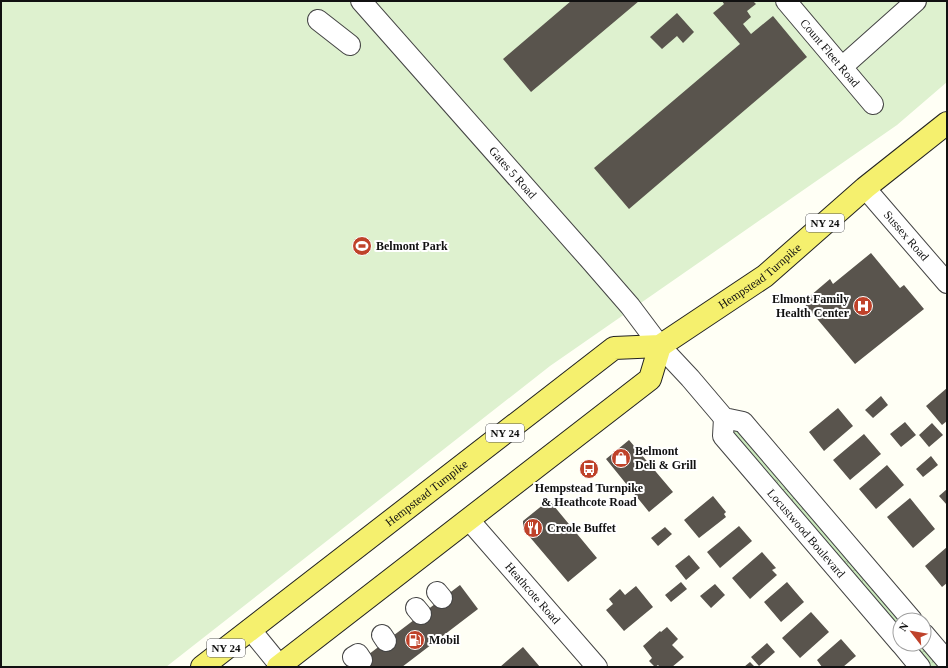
<svg xmlns="http://www.w3.org/2000/svg" width="948" height="668" viewBox="0 0 948 668" font-family="Georgia,serif">
  <defs>
    <pattern id="park-crowns" width="20" height="18" patternUnits="userSpaceOnUse"><rect width="20" height="18" fill="#cbe9be"/><path d="M2 6a3 3 0 1 1 6 0M12 15a3 3 0 1 1 6 0" fill="none" stroke="#adc7a2"/></pattern>
  </defs>
  <rect width="100%" height="100%" fill="#fffff5"/>
  <path fill="url(#park-crowns)" d="M 724,418 L 743,422 L 900,620 L 900,643 L 743,459 Z
    M 901,644 L 924,644 L 947,667 L 920,667 Z"/>
  <path fill="#def1cf" d="M 1,1 L 947,1 L 947,82 L 897,125 L 550,366 L 166,667 L 1,667 Z"/>
  <path fill="#59544d" d="M 571,1 L 639,1 L 531,92 L 503,59 Z
    M 722,1 L 753,1 L 756,4 L 747,11 L 751,17 L 743,24 L 751,34 L 773,16 L 807,57 L 629,209 L 594,168 L 740,44 L 713,13 L 724,4 Z
    M 677,13 L 694,32 L 683,43 L 677,36 L 662,49 L 650,37 Z
    M 871,253 L 900,288 L 904,285 L 924,309 L 855,364 L 803,302 L 830,279 L 833,284 Z
    M 947,388 L 947,421 L 942,425 L 926,406 Z
    M 881,396 L 888,405 L 873,418 L 865,410 Z
    M 838,408 L 853,426 L 824,451 L 809,432 Z
    M 905,422 L 916,435 L 901,447 L 890,434 Z
    M 932,423 L 943,435 L 929,447 L 919,435 Z
    M 864,434 L 881,454 L 850,480 L 833,460 Z
    M 629,440 L 673,492 L 649,512 L 606,459 Z
    M 931,456 L 938,465 L 923,477 L 916,469 Z
    M 887,465 L 904,485 L 876,509 L 859,489 Z
    M 947,489 L 947,505 L 939,496 Z
    M 713,496 L 726,512 L 724,514 L 726,517 L 699,538 L 684,520 Z
    M 910,498 L 935,529 L 913,548 L 887,517 Z
    M 549,500 L 597,558 L 568,582 L 523,529 L 523,521 Z
    M 739,526 L 752,541 L 720,568 L 707,552 Z
    M 665,527 L 672,534 L 658,546 L 651,538 Z
    M 947,547 L 947,583 L 942,587 L 925,566 Z
    M 762,552 L 776,568 L 772,570 L 777,575 L 750,599 L 732,578 Z
    M 689,555 L 700,568 L 686,580 L 675,566 Z
    M 681,582 L 687,589 L 671,602 L 665,595 Z
    M 787,582 L 804,602 L 781,622 L 764,602 Z
    M 715,584 L 725,595 L 711,608 L 700,596 Z
    M 460,585 L 478,609 L 402,667 L 352,667 Z
    M 636,586 L 653,607 L 624,631 L 606,610 L 613,604 L 609,599 L 620,589 L 625,595 Z
    M 811,612 L 829,632 L 800,658 L 782,638 Z
    M 667,627 L 678,639 L 672,645 L 684,657 L 672,667 L 660,667 L 658,665 L 655,667 L 649,661 L 652,658 L 643,646 L 660,631 L 661,632 Z
    M 841,639 L 856,656 L 843,667 L 822,667 L 817,660 Z
    M 767,643 L 775,652 L 759,666 L 751,657 Z
    M 523,647 L 540,667 L 500,667 Z
    M 750,662 L 755,667 L 744,667 Z"/>
  <g fill="none" stroke-linecap="round" stroke-linejoin="round">
    <defs>
      <g id="minor">
        <path id="s1" d="M 361,1 L 590,260 L 630,306 L 660,346 L 690,378 L 724,418 L 743,422 L 912,620"/>
        <path id="s2" d="M 786,1 L 873,104"/>
        <path d="M 318,20 L 350,45"/>
        <path d="M 842,67 L 916,1"/>
        <path id="s3" d="M 865,188 L 947,283"/>
        <path id="s4" d="M 724,418 L 723,436 L 900,643"/>
        <path id="s5" d="M 469,520 L 597,667"/>
        <path d="M 437,592 L 442,598"/>
        <path d="M 416,608 L 421,614"/>
        <path d="M 250,629 L 281,667"/>
        <path d="M 924,634 L 947,661"/>
        <path d="M 382,635 L 386,641"/>
        <path d="M 901,644 L 920,667"/>
        <path d="M 353,657 L 358,654 L 362,660"/>
      </g>
      <g id="major">
        <path id="s6" d="M 202,667 L 614,348 L 660,346 L 765,276 L 865,188 L 947,123"/>
        <path d="M 278,667 L 650,379 L 660,346"/>
      </g>
    </defs>
    <use href="#minor" stroke="#444" stroke-width="22"/>
    <use href="#major" stroke="#222" stroke-width="24"/>
    <use href="#minor" stroke="#fff" stroke-width="20"/>
    <use href="#major" stroke="#f5f06e" stroke-width="22"/>
  </g>
  <defs>
    <symbol id="stadium-disc" viewBox="-11 -11 22 22"><circle r="9.5" fill="#bf422a" stroke="#fff"/><path d="M0-5a6.5 5 0 1 0 0 10a6.5 5 0 1 0 0-10ZM-3.5-1.8h7v3.6h-7Z" fill="#fff"/></symbol>
    <symbol id="hospital-disc" viewBox="-11 -11 22 22"><circle r="9.5" fill="#bf422a" stroke="#fff"/><path d="M-5-5h3v3.5h4V-5h3V5h-3V1.5h-4V5h-3Z" fill="#fff"/></symbol>
    <symbol id="shop-disc" viewBox="-11 -11 22 22"><circle r="9.5" fill="#bf422a" stroke="#fff"/><path d="M-5-2.5h2.3a2.7 3.5 0 0 1 5.4 0H5L5.5 6h-11ZM-1.5-2.5h3a1.5 2.3 0 0 0-3 0Z" fill="#fff"/></symbol>
    <symbol id="bus-disc" viewBox="-11 -11 22 22"><circle r="9.5" fill="#bf422a" stroke="#fff"/><path d="M-5-6H5V4H4V6H2V4H-2V6H-4V4H-5ZM-3.5-4V0h7V-4ZM-3.5 1.2v1.5H-2V1.2ZM2 1.2v1.5H3.5V1.2Z" fill="#fff"/></symbol>
    <symbol id="restaurant-disc" viewBox="-11 -11 22 22"><circle r="9.5" fill="#bf422a" stroke="#fff"/><path d="M-5-6h1v4h1v-4h1v4h1v-4h1v5L-1.5 .5V6h-2V.5L-5-1ZM5-6V6H3V1.5H1.5Q1.5-4 5-6Z" fill="#fff"/></symbol>
    <symbol id="fuel-disc" viewBox="-11 -11 22 22"><circle r="9.5" fill="#bf422a" stroke="#fff"/><path d="M-5.5-6h7V0h2V4h1.3V-2.5L3-4.5l.8-.8L6-3V5H2.5V1h-1V6h-7ZM-4.2-4.7v3.2H.2V-4.7Z" fill="#fff"/></symbol>
  </defs>
  <g fill-rule="evenodd">
    <use href="#stadium-disc" x="351" y="235" width="22" height="22"/>
    <use href="#hospital-disc" x="852" y="295" width="22" height="22"/>
    <use href="#shop-disc" x="610" y="447" width="22" height="22"/>
    <use href="#bus-disc" x="578" y="458" width="22" height="22"/>
    <use href="#restaurant-disc" x="522" y="517" width="22" height="22"/>
    <use href="#fuel-disc" x="404" y="629" width="22" height="22"/>
  </g>
  <g text-anchor="middle" stroke-width="4" stroke-linejoin="round" paint-order="stroke">
    <g fill="#fff" stroke="#585858" stroke-width="1">
      <rect x="806" y="214" width="38" height="18" rx="3"/>
      <rect x="486" y="424" width="38" height="18" rx="3"/>
      <rect x="207" y="639" width="38" height="18" rx="3"/>
    </g>
    <g font-size="11" font-weight="bold" fill="#111">
      <text x="825" y="227">NY 24</text>
      <text x="505" y="437">NY 24</text>
      <text x="226" y="652">NY 24</text>
    </g>
    <g font-size="12" fill="#111" stroke="#fff">
      <text dy="4" stroke="none"><textPath href="#s2" startOffset="68">Count Fleet Road</textPath></text>
      <text dy="4" stroke="none"><textPath href="#s1" startOffset="229">Gates 5 Road</textPath></text>
      <text dy="4" stroke="none"><textPath href="#s3" startOffset="63">Sussex Road</textPath></text>
      <text dy="4" stroke="none"><textPath href="#s6" startOffset="689">Hempstead Turnpike</textPath></text>
      <text dy="4" stroke="none"><textPath href="#s6" startOffset="284">Hempstead Turnpike</textPath></text>
      <text dy="4" stroke="none"><textPath href="#s4" startOffset="146">Locustwood Boulevard</textPath></text>
      <text dy="4" stroke="none"><textPath href="#s5" startOffset="97">Heathcote Road</textPath></text>
    </g>
    <g font-size="12" font-weight="bold" fill="#111" stroke="#fff" text-anchor="start">
      <text x="376" y="250">Belmont Park</text>
      <text x="849" y="303" text-anchor="end">Elmont Family<tspan x="849" dy="14">Health Center</tspan></text>
      <text x="635" y="455">Belmont<tspan x="635" dy="14">Deli &amp; Grill</tspan></text>
      <text x="589" y="492" text-anchor="middle">Hempstead Turnpike<tspan x="589" dy="14">&amp; Heathcote Road</tspan></text>
      <text x="547" y="532">Creole Buffet</text>
      <text x="429" y="644">Mobil</text>
    </g>
  </g>
  <rect width="948" height="668" fill="none" stroke="#111111" stroke-width="4"/>
  <g transform="translate(912 632) rotate(301)"><circle r="19" fill="#ffffff" stroke="#a0a0a0"/>
  <path d="M0-3L7 15L0 10L-7 15Z" fill="#bf422a"/>
  <text y="-6" font-size="11" font-weight="bold" text-anchor="middle" fill="#111111">N</text>
  </g>
</svg>
